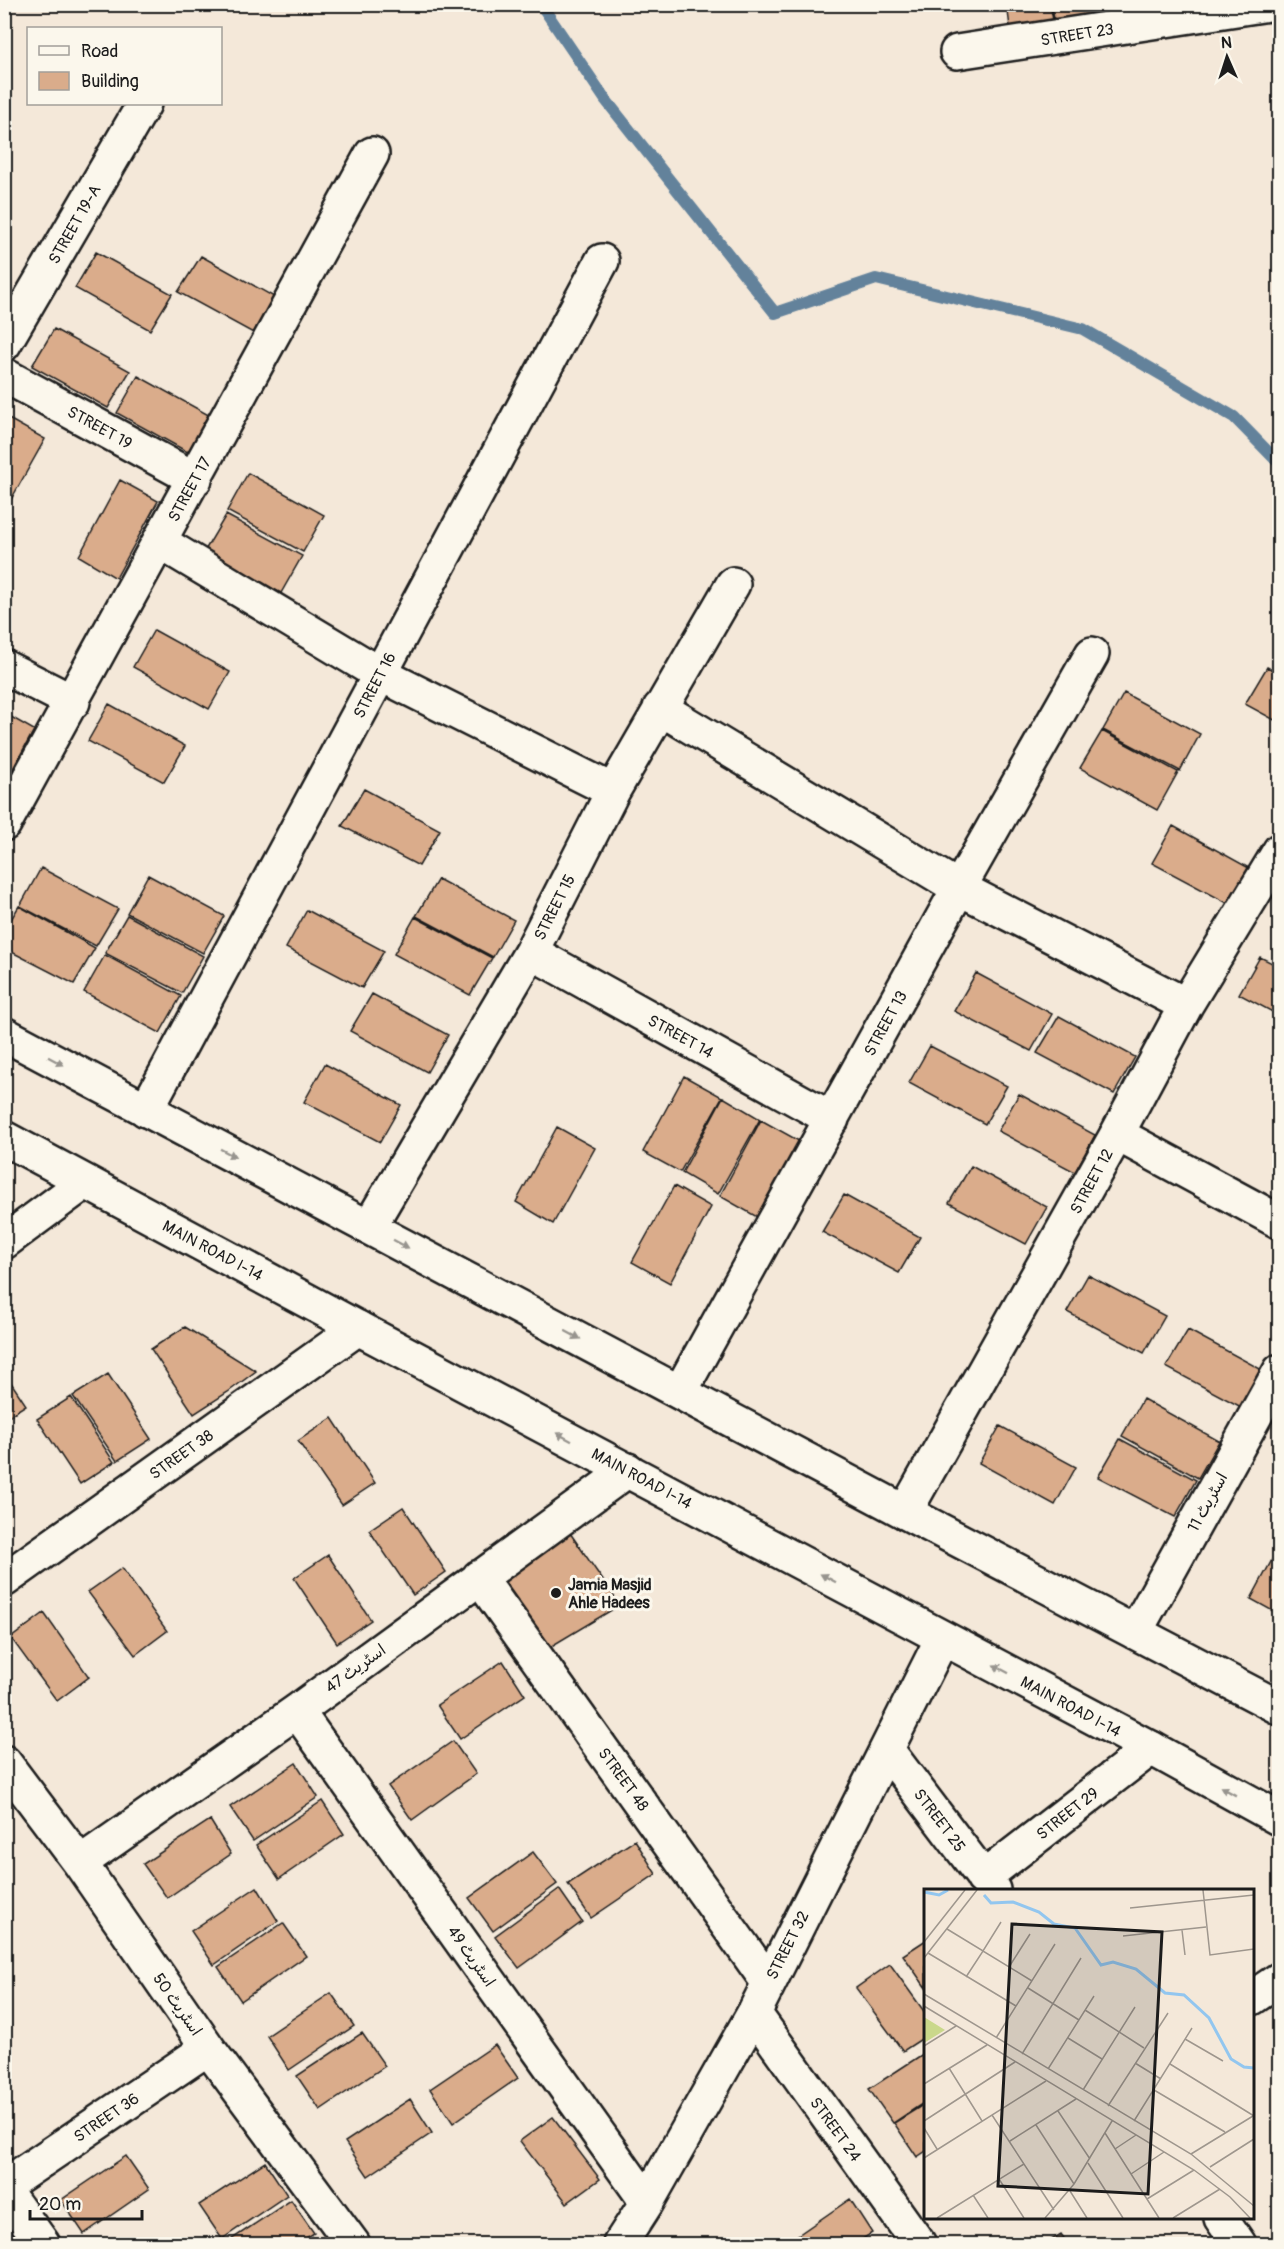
<svg xmlns="http://www.w3.org/2000/svg" width="1284" height="2249" viewBox="0 0 1284 2249" font-family="Pangolin,'Playpen Sans Arabic',sans-serif">
  <rect width="100%" height="100%" fill="#f4e8d9"/>
  <filter id="ink" filterUnits="userSpaceOnUse"><feTurbulence type="fractalNoise" baseFrequency=".0167" numOctaves="2"/><feDisplacementMap in="SourceGraphic" scale="12" xChannelSelector="R" yChannelSelector="G"/><feConvolveMatrix kernelMatrix="1 2 1 2 8 2 1 2 1" color-interpolation-filters="sRGB"/></filter>
  <g filter="url(#ink)">
    <g fill="none" stroke-linecap="round" stroke-linejoin="round">
      <path stroke="#63829b" stroke-width="12" d="M 535,4 L 542,6 L 605,99 L 775,313 L 876,279 L 1083,329 L 1234,417 L 1280,464"/>
    </g>
    <path fill="#daac8b" stroke="#1c1c1c" stroke-width="1.5" d="M 1007,4 L 1050,4 L 1053,20 L 1010,27 Z
      M 1052,4 L 1096,4 L 1097,12 L 1054,20 Z
      M 1096,4 L 1137,4 L 1097,12 Z
      M 96,252 L 172,294 L 150,330 L 75,288 Z
      M 201,256 L 276,298 L 255,334 L 178,292 Z
      M 54,329 L 130,371 L 108,408 L 32,366 Z
      M 138,376 L 214,418 L 193,455 L 117,413 Z
      M 7,418 L 45,439 L 4,512 L 4,423 Z
      M 248,473 L 324,515 L 303,552 L 227,511 Z
      M 120,480 L 158,501 L 116,578 L 79,556 Z
      M 226,515 L 302,556 L 281,593 L 204,552 Z
      M 154,630 L 230,672 L 209,709 L 133,667 Z
      M 1267,667 L 1280,674 L 1280,723 L 1245,704 Z
      M 1124,693 L 1200,734 L 1180,771 L 1103,730 Z
      M 109,704 L 185,746 L 164,782 L 88,741 Z
      M 4,713 L 34,730 L 4,785 Z
      M 1102,731 L 1178,772 L 1157,810 L 1080,768 Z
      M 364,789 L 440,830 L 419,866 L 342,826 Z
      M 1173,826 L 1249,868 L 1229,904 L 1152,863 Z
      M 41,868 L 118,909 L 96,946 L 20,906 Z
      M 148,875 L 224,916 L 203,953 L 127,913 Z
      M 438,879 L 514,920 L 493,957 L 416,916 Z
      M 19,906 L 95,948 L 74,984 L 4,948 L 4,931 Z
      M 307,910 L 384,951 L 362,988 L 286,948 Z
      M 127,915 L 203,956 L 182,993 L 105,953 Z
      M 415,917 L 492,958 L 470,995 L 394,954 Z
      M 105,955 L 181,996 L 160,1033 L 84,992 Z
      M 1260,957 L 1280,967 L 1280,1016 L 1239,994 Z
      M 976,973 L 1052,1014 L 1031,1051 L 954,1011 Z
      M 372,994 L 448,1035 L 427,1072 L 350,1031 Z
      M 1059,1016 L 1135,1057 L 1114,1094 L 1037,1053 Z
      M 930,1046 L 1007,1086 L 985,1124 L 909,1083 Z
      M 325,1064 L 401,1105 L 380,1142 L 304,1102 Z
      M 684,1076 L 722,1097 L 680,1172 L 643,1152 Z
      M 1019,1094 L 1095,1135 L 1075,1172 L 998,1131 Z
      M 723,1097 L 760,1119 L 718,1194 L 682,1173 Z
      M 761,1120 L 799,1141 L 757,1217 L 720,1196 Z
      M 557,1127 L 595,1148 L 553,1224 L 516,1202 Z
      M 971,1166 L 1047,1207 L 1026,1244 L 949,1203 Z
      M 674,1186 L 711,1207 L 670,1283 L 632,1262 Z
      M 844,1195 L 920,1237 L 899,1273 L 822,1232 Z
      M 1088,1275 L 1165,1316 L 1144,1353 L 1067,1312 Z
      M 185,1327 L 256,1371 L 228,1392 L 194,1414 L 151,1349 Z
      M 1188,1330 L 1264,1371 L 1243,1408 L 1166,1367 Z
      M 4,1372 L 26,1405 L 4,1419 Z
      M 108,1374 L 151,1439 L 117,1461 L 73,1396 Z
      M 71,1397 L 114,1462 L 80,1484 L 37,1419 Z
      M 1143,1399 L 1219,1441 L 1198,1478 L 1122,1436 Z
      M 332,1418 L 375,1483 L 342,1505 L 298,1441 Z
      M 1000,1426 L 1076,1467 L 1055,1505 L 979,1463 Z
      M 1120,1439 L 1196,1480 L 1175,1517 L 1098,1477 Z
      M 403,1507 L 446,1572 L 413,1595 L 369,1530 Z
      M 570,1533 L 620,1605 L 540,1653 L 493,1582 Z
      M 1280,1545 L 1280,1615 L 1251,1599 Z
      M 328,1555 L 371,1620 L 337,1643 L 294,1578 Z
      M 122,1568 L 167,1631 L 135,1655 L 88,1592 Z
      M 44,1613 L 89,1677 L 57,1701 L 11,1638 Z
      M 503,1661 L 525,1695 L 460,1739 L 437,1705 Z
      M 453,1741 L 476,1774 L 412,1820 L 388,1786 Z
      M 296,1763 L 318,1797 L 253,1841 L 230,1807 Z
      M 322,1801 L 344,1834 L 279,1879 L 256,1845 Z
      M 210,1820 L 231,1854 L 167,1898 L 143,1864 Z
      M 635,1840 L 656,1874 L 591,1918 L 568,1884 Z
      M 533,1852 L 557,1884 L 493,1931 L 469,1898 Z
      M 257,1887 L 278,1921 L 214,1965 L 191,1931 Z
      M 559,1889 L 582,1922 L 519,1968 L 495,1936 Z
      M 283,1923 L 306,1956 L 241,2001 L 218,1967 Z
      M 926,1940 L 926,1988 L 903,1955 Z
      M 890,1964 L 926,2014 L 926,2036 L 903,2051 L 856,1988 Z
      M 331,1993 L 354,2026 L 289,2070 L 267,2036 Z
      M 362,2033 L 385,2066 L 320,2110 L 297,2076 Z
      M 495,2045 L 518,2078 L 453,2123 L 430,2089 Z
      M 926,2052 L 926,2101 L 893,2123 L 869,2089 Z
      M 410,2099 L 432,2133 L 368,2176 L 345,2142 Z
      M 926,2103 L 926,2151 L 917,2157 L 894,2123 Z
      M 553,2117 L 600,2179 L 567,2203 L 520,2141 Z
      M 126,2156 L 149,2189 L 84,2234 L 61,2200 Z
      M 265,2162 L 287,2195 L 222,2239 L 199,2205 Z
      M 850,2199 L 872,2233 L 855,2244 L 785,2244 Z
      M 291,2200 L 314,2233 L 297,2244 L 227,2244 L 226,2243 Z
      M 1061,2234 L 1068,2244 L 1045,2244 Z"/>
    <g fill="none" stroke-linecap="round" stroke-linejoin="round">
      <defs>
        <path id="minor" d="M 957,52 L 1269,4
          M 4,344 L 144,104
          M 4,375 L 195,479
          M 160,542 L 380,674 L 613,791
          M 4,667 L 73,702
          M 660,708 L 959,888 L 1186,1005
          M 4,824 L 372,154
          M 531,952 L 832,1119
          M 146,1110 L 602,261
          M 1117,1134 L 1280,1222
          M 369,1227 L 531,952 L 613,791 L 733,584
          M 4,1242 L 85,1182
          M 680,1392 L 959,888 L 1092,654
          M 905,1512 L 1117,1134 L 1186,1005 L 1280,850
          M 479,1577 L 768,1982
          M 4,1580 L 358,1328
          M 1135,1632 L 1280,1371
          M 297,1711 L 647,2202
          M 887,1750 L 993,1890
          M 4,1762 L 80,1863 L 208,2048 L 353,2244
          M 80,1863 L 297,1711 L 628,1470
          M 983,1878 L 1151,1748
          M 1252,1998 L 1280,1979
          M 754,2013 L 919,2244
          M 4,2186 L 208,2048
          M 4,2190 L 43,2244
          M 1221,2218 L 1239,2244
          M 620,2244 L 647,2202 L 754,2013 L 942,1639"/>
        <path id="major" d="M 4,1034 L 905,1512 L 1280,1708
          M 4,1138 L 358,1328 L 1151,1748 L 1280,1819"/>
      </defs>
      <use href="#minor" stroke="#1c1c1c" stroke-width="38"/>
      <use href="#major" stroke="#1c1c1c" stroke-width="38"/>
      <use href="#minor" stroke="#fbf7ec" stroke-width="33"/>
      <use href="#major" stroke="#fbf7ec" stroke-width="33"/>
    </g>
    <defs><path id="oneway-solid" d="M-6-.8H1V-3.2L6.5 0L1 3.2V.8H-6Z" transform="scale(1.5)"/></defs>
    <g fill="#97948e">
      <use href="#oneway-solid" transform="translate(56 1061) rotate(28)"/>
      <use href="#oneway-solid" transform="translate(228 1153) rotate(28)"/>
      <use href="#oneway-solid" transform="translate(401 1244) rotate(28)"/>
      <use href="#oneway-solid" transform="translate(573 1335) rotate(28)"/>
      <use href="#oneway-solid" transform="translate(564 1437) rotate(-152)"/>
      <use href="#oneway-solid" transform="translate(828 1578) rotate(-152)"/>
      <use href="#oneway-solid" transform="translate(1001 1669) rotate(-152)"/>
      <use href="#oneway-solid" transform="translate(1228 1791) rotate(-151)"/>
    </g>
  </g>
  <circle fill="#1c1c1c" stroke="#fbf7ec" stroke-width="2" cx="556" cy="1593" r="6"/>
  <g text-anchor="middle" stroke-width="6" stroke-linejoin="round" paint-order="stroke">
    <g font-size="16" fill="#1c1c1c" stroke="#fbf7ec">
      <text transform="translate(1077 34) rotate(-9)" y="6">STREET 23</text>
      <text transform="translate(74 224) rotate(-60)" y="6">STREET 19-A</text>
      <text transform="translate(100 427) rotate(29)" y="6">STREET 19</text>
      <text transform="translate(189 489) rotate(-61)" y="6">STREET 17</text>
      <text transform="translate(374 685) rotate(-62)" y="6">STREET 16</text>
      <text transform="translate(554 907) rotate(-63)" y="6">STREET 15</text>
      <text transform="translate(885 1023) rotate(-61)" y="6">STREET 13</text>
      <text transform="translate(681 1036) rotate(29)" y="6">STREET 14</text>
      <text transform="translate(1091 1181) rotate(-61)" y="6">STREET 12</text>
      <text transform="translate(213 1250) rotate(28)" y="6">MAIN ROAD I-14</text>
      <text transform="translate(181 1454) rotate(-35)" y="6">STREET 38</text>
      <text transform="translate(642 1478) rotate(28)" y="6">MAIN ROAD I-14</text>
      <text transform="translate(1207 1502) rotate(-61)" y="6">اسٹریٹ 11</text>
      <text transform="translate(355 1668) rotate(-36)" y="6">اسٹریٹ 47</text>
      <text transform="translate(1071 1706) rotate(28)" y="6">MAIN ROAD I-14</text>
      <text transform="translate(624 1779) rotate(54)" y="6">STREET 48</text>
      <text transform="translate(1067 1813) rotate(-38)" y="6">STREET 29</text>
      <text transform="translate(940 1820) rotate(53)" y="6">STREET 25</text>
      <text transform="translate(787 1945) rotate(-63)" y="6">STREET 32</text>
      <text transform="translate(472 1956) rotate(55)" y="6">اسٹریٹ 49</text>
      <text transform="translate(178 2004) rotate(55)" y="6">اسٹریٹ 50</text>
      <text transform="translate(106 2117) rotate(-34)" y="6">STREET 36</text>
      <text transform="translate(836 2129) rotate(54)" y="6">STREET 24</text>
    </g>
    <g font-size="16" font-weight="bold" fill="#1c1c1c" stroke="#fbf7ec" text-anchor="start">
      <text x="568" y="1590">Jamia Masjid<tspan x="568" dy="18">Ahle Hadees</tspan></text>
    </g>
  </g>
  <g transform="translate(924 1889)">
    <rect width="330" height="330" fill="#f4e8d9"/>
    <path d="M 0,128 L 21,141 L 0,154 Z" fill="#cad88b"/>
    <path fill="none" stroke="#92c6ef" stroke-width="3" d="M 0,3 L 15,6 L 24,1M 60,6 L 67,14 L 89,13 L 115,23 L 130,35 L 151,39 L 177,76 L 189,73 L 212,80 L 241,104 L 260,106 L 285,129 L 307,170 L 320,178 L 330,179"/>
    <path fill="none" stroke="#9e968d" stroke-width="1.5" d="M 279,1 L 286,66 L 330,60M 206,19 L 330,6M 23,40 L 59,62 L 77,33M 258,41 L 261,66M 199,47 L 282,38M 0,53 L 41,1M 4,64 L 92,117M 0,69 L 53,1M 85,78 L 106,45M 42,88 L 59,62 L 108,92M 104,99 L 155,131M 0,105 L 267,265 L 330,317M 0,117 L 270,281 L 306,308 L 326,329M 161,121 L 220,159M 72,149 L 131,55M 144,149 L 178,170M 261,150 L 299,172M 0,157 L 32,137M 98,165 L 157,69M 211,174 L 237,190M 246,175 L 330,227M 25,179 L 58,232M 124,180 L 170,107M 0,195 L 63,156M 159,201 L 211,118M 230,201 L 301,243M 184,217 L 244,124M 134,222 L 166,270M 68,226 L 130,321M 0,232 L 91,173M 210,232 L 268,139M 112,236 L 150,295M 0,239 L 13,260M 181,244 L 235,329M 86,252 L 152,210M 191,260 L 212,246M 267,265 L 329,227M 0,269 L 122,192M 164,274 L 199,329M 286,278 L 330,250M 207,285 L 240,263M 75,290 L 100,329M 146,302 L 163,329M 49,306 L 64,329M 223,310 L 270,281M 13,329 L 100,275M 121,329 L 150,295 L 188,232M 249,329 L 296,300"/>
    <path fill="#1c1c1c" fill-opacity="0.15" stroke="#1c1c1c" stroke-width="3" d="M 88,35 L 238,43 L 224,305 L 74,297 Z"/>
    <rect width="330" height="330" fill="none" stroke="#1c1c1c" stroke-width="3"/>
  </g>
  <rect width="1284" height="2249" fill="none" stroke="#fbf7ec" stroke-width="24"/>
  <rect x="12" y="12" width="1260" height="2225" fill="none" stroke="#1c1c1c" stroke-width="2" filter="url(#ink)"/>
  <rect x="27" y="27" width="195" height="78" fill="#fbf7ec" stroke="#a29f99" stroke-width="1.5"/>
  <rect x="39" y="46" width="30" height="9" fill="#fbf7ec" stroke="#a29f99" stroke-width="1.5"/>
  <text x="81" y="57" font-size="18" fill="#1c1c1c">Road</text>
  <rect x="39" y="72" width="30" height="18" fill="#daac8b" stroke="#a29f99" stroke-width="1.5"/>
  <text x="81" y="87" font-size="18" fill="#1c1c1c">Building</text>
  <g transform="translate(1227 57) rotate(357)" stroke="#fbf7ec" stroke-width="4.5" paint-order="stroke">
  <path d="M0-4.5L10 22L0 15L-10 22Z" fill="#1c1c1c"/>
  <text y="-9" font-size="16" font-weight="bold" text-anchor="middle" fill="#1c1c1c">N</text>
  </g>
  <path d="M30 2210v9h112v-9" fill="none" stroke="#1c1c1c" stroke-width="3"/>
  <text x="39" y="2210" font-size="18" fill="#1c1c1c" stroke="#fbf7ec" stroke-width="4.5" paint-order="stroke">20 m</text>
</svg>
